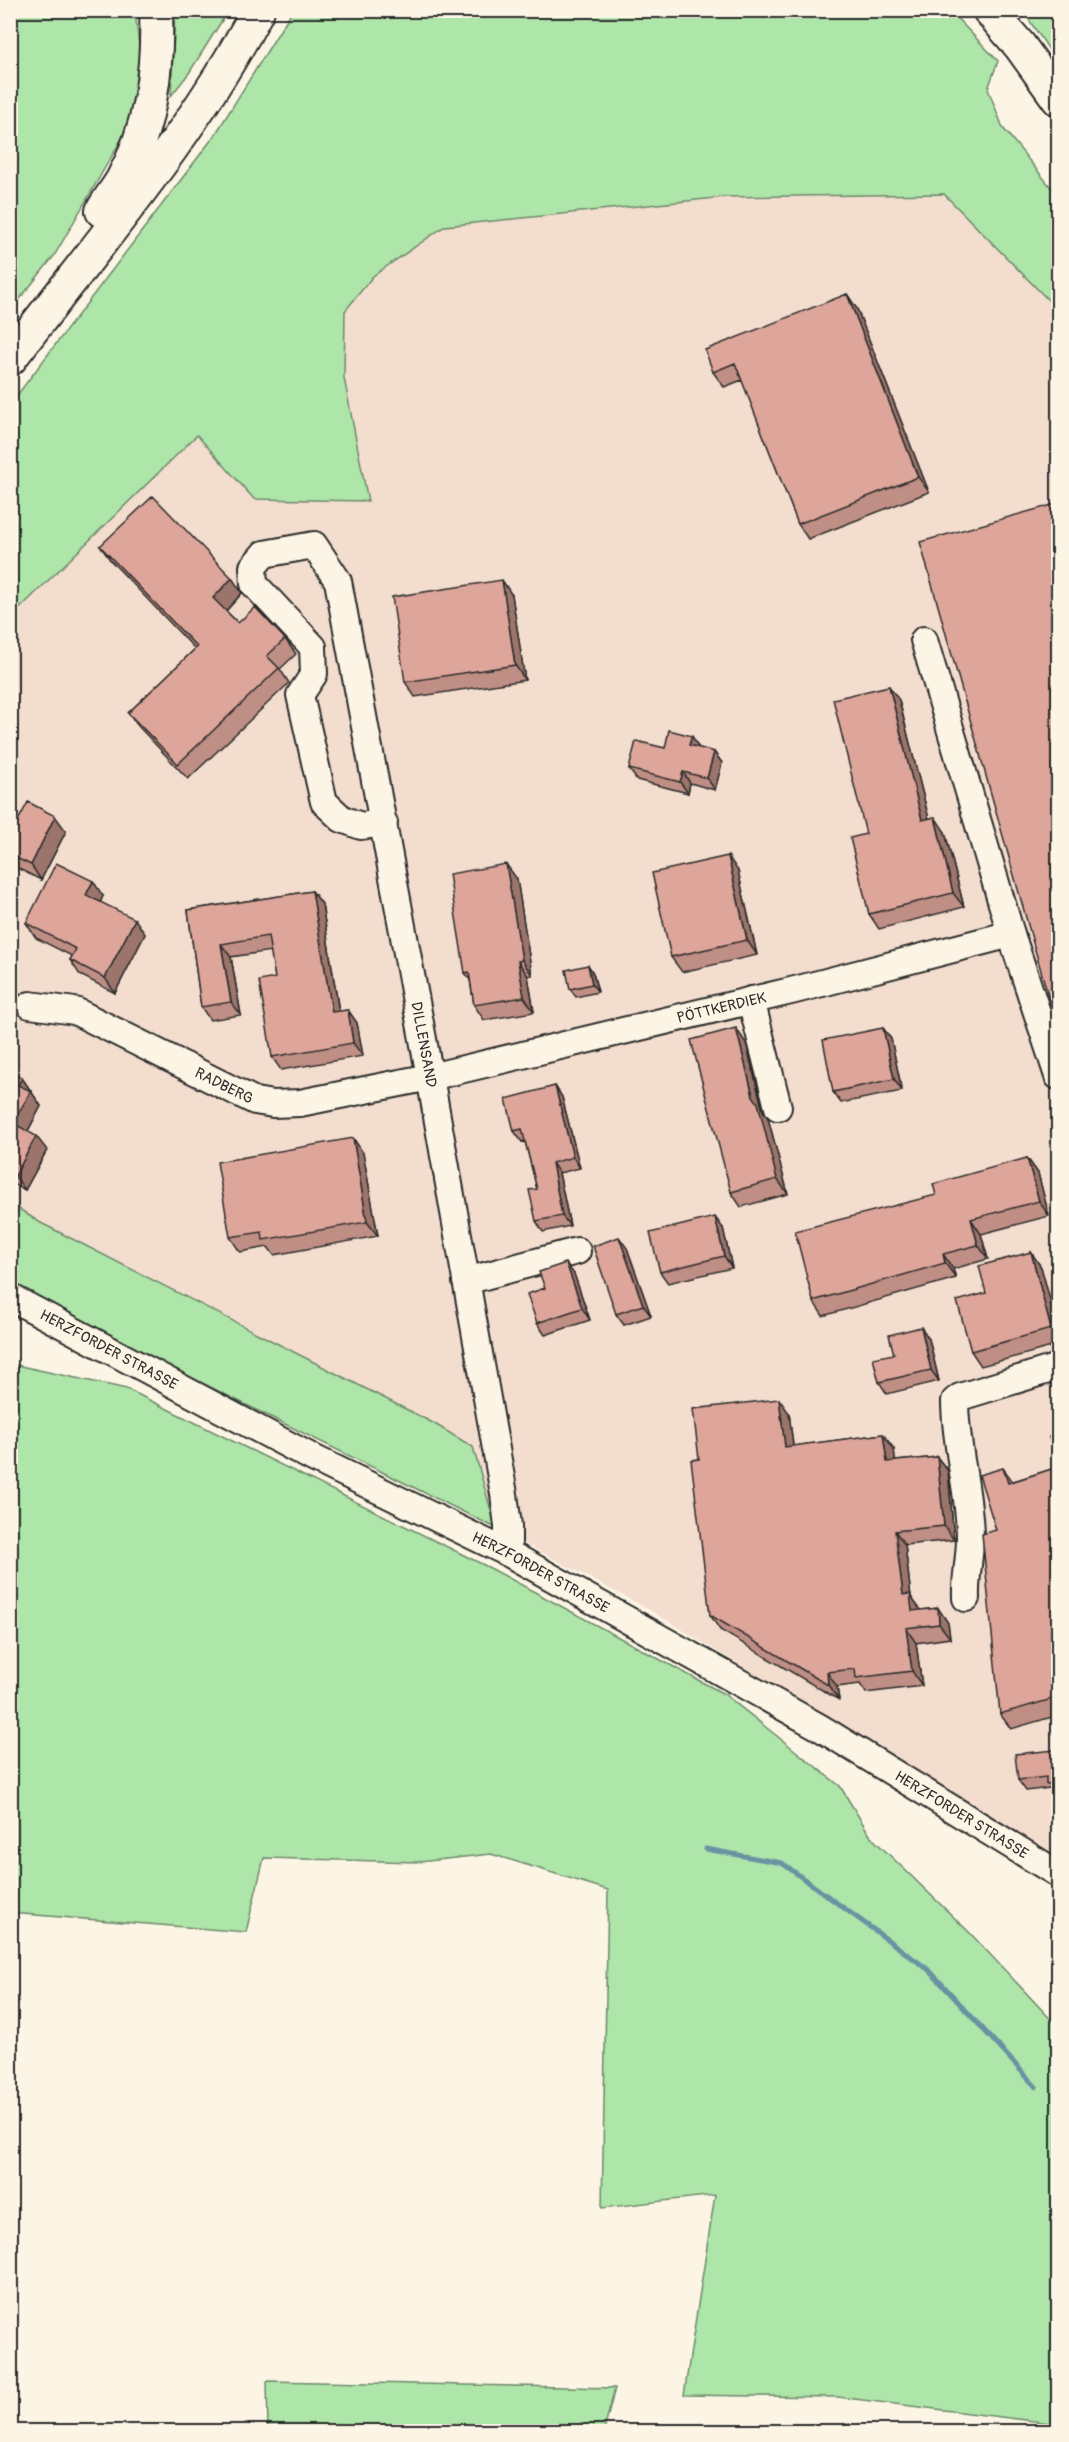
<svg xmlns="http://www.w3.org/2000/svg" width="1069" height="2442" viewBox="0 0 1069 2442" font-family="Pangolin,sans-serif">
  <rect width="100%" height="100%" fill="#fcf5e5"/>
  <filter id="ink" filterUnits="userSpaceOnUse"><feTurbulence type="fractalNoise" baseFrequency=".0167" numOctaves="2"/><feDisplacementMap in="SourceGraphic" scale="12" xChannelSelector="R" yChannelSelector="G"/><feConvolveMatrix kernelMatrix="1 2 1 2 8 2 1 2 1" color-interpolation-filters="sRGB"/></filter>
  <g filter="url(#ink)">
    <path fill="#f3ddce" d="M 944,194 L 1058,310 L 1058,1860 L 648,1609 L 496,1528 L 11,1203 L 10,617 L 197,435 L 254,499 L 367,501 L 344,378 L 345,311 L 373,276 L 445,226 L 725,197 Z"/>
    <path fill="#aee5a9" stroke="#6c886a" stroke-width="1.5" d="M 11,11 L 135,11 L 142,72 L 129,126 L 54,256 L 11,310 Z
      M 175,11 L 228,11 L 189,73 L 171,96 Z
      M 292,11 L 950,11 L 998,61 L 988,89 L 1003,128 L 1058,196 L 1058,310 L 944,194 L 725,197 L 445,226 L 373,276 L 345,311 L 344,378 L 368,501 L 254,499 L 197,435 L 11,617 L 11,403 L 215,135 Z
      M 1023,11 L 1058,11 L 1058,63 Z
      M 10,1203 L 39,1222 L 433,1423 L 473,1447 L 496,1528 L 11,1289 Z
      M 11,1364 L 127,1389 L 492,1569 L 724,1694 L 840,1786 L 871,1837 L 969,1932 L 1058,2027 L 1058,2424 L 838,2397 L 684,2395 L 715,2195 L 602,2208 L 608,1890 L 491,1854 L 419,1862 L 264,1858 L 246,1932 L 11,1913 Z
      M 267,2381 L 615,2388 L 604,2431 L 268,2432 Z"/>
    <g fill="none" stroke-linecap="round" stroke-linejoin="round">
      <path stroke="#6894a2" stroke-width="5" d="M 706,1849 L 782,1863 L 929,1970 L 1036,2087"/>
      <defs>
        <g id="minor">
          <path d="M 924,640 L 1011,934"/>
          <path id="s1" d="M 384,823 L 361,826 L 342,819 L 324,802 L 300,695 L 314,674 L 313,647 L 254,584 L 253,567 L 264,554 L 314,545 L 338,581 L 430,1077 L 504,1494 L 508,1526 L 508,1553"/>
          <path d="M 751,1000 L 778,1107"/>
          <path id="s2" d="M 30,1005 L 75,1011 L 255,1101 L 273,1104 L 300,1103 L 430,1077 L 795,990 L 1011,934 L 1058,1076"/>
          <path d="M 466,1281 L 577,1251"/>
          <path id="s3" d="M 10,1297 L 313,1458 L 508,1553 L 819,1727 L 1058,1874"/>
          <path d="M 966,1598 C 965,1578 970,1558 970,1538 C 970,1492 955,1447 955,1401 L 960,1397 L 1058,1367"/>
        </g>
        <path id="major" d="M 989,10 L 1020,46 L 1058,99
          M 102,211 C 108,200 116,190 122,180 C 151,127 158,69 156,10
          M 10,359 C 96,246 192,136 258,10"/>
      </defs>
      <use href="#minor" stroke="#2b2b2b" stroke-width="30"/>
      <use href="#major" stroke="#2b2b2b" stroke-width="36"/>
      <use href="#minor" stroke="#fcf5e5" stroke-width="26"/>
      <use href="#major" stroke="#fcf5e5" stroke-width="32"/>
    </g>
    <path fill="#bf8e84" stroke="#2b2b2b" stroke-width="1.5" d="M 847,294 L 857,309 L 929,492 L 808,539 L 798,524 L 742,380 L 724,387 L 713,372 Z
      M 1059,503 L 1059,1023 L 1054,1017 Z
      M 100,546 L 242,593 L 226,611 L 238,623 L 285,639 L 296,654 L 280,669 L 289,683 L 188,779 L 139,727 L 128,713 L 195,649 L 111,561 Z
      M 512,595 L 525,680 L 415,697 L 405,682 Z
      M 899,700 L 929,819 L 945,832 L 964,907 L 879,929 L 869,914 L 866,834 Z
      M 665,748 L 699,748 L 714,752 L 722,763 L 715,790 L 690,783 L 688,793 L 637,780 L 629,769 Z
      M 66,831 L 41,880 L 13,866 L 10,862 L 10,836 Z
      M 738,871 L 757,955 L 682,972 L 671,957 Z
      M 517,879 L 532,975 L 528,976 L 534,1012 L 484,1020 L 474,1005 L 470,980 L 465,973 Z
      M 312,891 L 322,904 L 339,1011 L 348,1010 L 357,1023 L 363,1056 L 281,1070 L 272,1057 L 275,978 L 271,951 L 231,957 L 241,1015 L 210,1020 L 201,1007 L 188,910 Z
      M 103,896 L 100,902 L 145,934 L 115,993 L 80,975 L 70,960 L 72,956 L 36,938 L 26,923 Z
      M 588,965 L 593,973 L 598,992 L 576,997 L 570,989 Z
      M 883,1028 L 891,1039 L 902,1091 L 841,1103 L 833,1092 Z
      M 746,1043 L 763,1111 L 768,1118 L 788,1194 L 741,1207 L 731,1192 Z
      M 10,1071 L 22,1078 L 41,1106 L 28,1131 L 47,1150 L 25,1190 L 10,1183 Z
      M 555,1086 L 562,1097 L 580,1168 L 559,1173 L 570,1226 L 543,1232 L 536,1221 L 537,1189 L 525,1141 L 522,1142 L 514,1131 Z
      M 353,1138 L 363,1153 L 378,1236 L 274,1255 L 268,1247 L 240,1252 L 230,1237 Z
      M 1027,1158 L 1038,1173 L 1049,1216 L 981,1234 L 988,1259 L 953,1269 L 956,1278 L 823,1316 L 813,1301 L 936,1195 Z
      M 723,1228 L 732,1268 L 668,1283 L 660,1272 Z
      M 627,1248 L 651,1316 L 624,1325 L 616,1314 Z
      M 1031,1252 L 1041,1267 L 1059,1333 L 1059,1345 L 981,1366 L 971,1351 L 986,1293 Z
      M 574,1274 L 590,1320 L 545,1335 L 537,1323 L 545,1288 Z
      M 929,1339 L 939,1381 L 887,1394 L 879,1382 L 894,1354 Z
      M 789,1413 L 793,1446 L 883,1434 L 894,1449 L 895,1461 L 937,1457 L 948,1471 L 954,1540 L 905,1545 L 911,1597 L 920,1610 L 938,1608 L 948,1623 L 950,1638 L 916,1643 L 922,1686 L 866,1693 L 860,1684 L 837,1687 L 839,1700 L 720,1630 L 710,1615 L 699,1459 Z
      M 1059,1434 L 1059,1715 L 1011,1729 L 1000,1714 L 1013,1481 L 1058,1467 Z
      M 1055,1750 L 1059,1755 L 1059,1795 L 1054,1795 L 1050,1788 L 1026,1791 L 1018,1780 Z"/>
    <path fill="#9b746c" stroke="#2b2b2b" stroke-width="1.5" d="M 847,294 L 857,309 L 929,492 L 918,477 Z
      M 232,578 L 242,593 L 224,613 L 213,598 Z
      M 502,580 L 512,595 L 525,680 L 515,665 Z
      M 889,686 L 899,700 L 933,835 L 922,820 Z
      M 692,736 L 699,748 L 697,757 L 689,745 Z
      M 714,752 L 722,763 L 715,790 L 707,778 Z
      M 683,772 L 690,783 L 688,793 L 680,782 Z
      M 55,816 L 66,831 L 41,880 L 31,865 Z
      M 935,817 L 945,832 L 964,907 L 953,893 Z
      M 728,856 L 738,871 L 757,955 L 747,940 Z
      M 506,864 L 517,879 L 532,975 L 522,960 Z
      M 93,881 L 103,896 L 97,910 L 86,895 Z
      M 312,891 L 322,904 L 341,1026 L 332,1012 Z
      M 135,919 L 145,934 L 115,993 L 105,978 Z
      M 221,944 L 231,957 L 241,1015 L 231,1002 Z
      M 518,961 L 528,976 L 534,1012 L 524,997 Z
      M 588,965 L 593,973 L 598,992 L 592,984 Z
      M 348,1010 L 357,1023 L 363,1056 L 353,1043 Z
      M 736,1028 L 746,1043 L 763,1111 L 768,1118 L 788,1194 L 777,1179 L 753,1096 Z
      M 883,1028 L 891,1039 L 902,1091 L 894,1079 Z
      M 22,1078 L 41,1106 L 24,1138 L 13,1123 L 18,1085 Z
      M 555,1086 L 562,1097 L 580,1168 L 573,1157 Z
      M 36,1136 L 47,1150 L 25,1190 L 15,1176 Z
      M 353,1138 L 363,1153 L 378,1236 L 367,1222 Z
      M 1027,1158 L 1038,1173 L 1049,1216 L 1039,1201 Z
      M 552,1163 L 559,1173 L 570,1226 L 562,1216 Z
      M 715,1217 L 723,1228 L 732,1268 L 724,1256 Z
      M 971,1219 L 981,1234 L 988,1259 L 978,1245 Z
      M 619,1237 L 627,1248 L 651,1316 L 643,1305 Z
      M 1031,1252 L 1041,1267 L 1059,1333 L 1059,1340 L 1051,1329 Z
      M 943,1254 L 953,1269 L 956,1278 L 945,1263 Z
      M 566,1263 L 574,1274 L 590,1320 L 582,1308 Z
      M 921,1327 L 929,1339 L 939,1381 L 931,1370 Z
      M 779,1399 L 789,1413 L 795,1461 L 785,1447 Z
      M 883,1434 L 894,1449 L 897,1476 L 887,1462 Z
      M 937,1457 L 948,1471 L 954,1540 L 944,1526 Z
      M 1003,1468 L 1014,1483 L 1008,1483 Z
      M 895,1531 L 905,1545 L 911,1597 L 920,1609 L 922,1626 L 912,1611 L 903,1595 Z
      M 938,1608 L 948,1623 L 950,1638 L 939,1624 Z
      M 906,1628 L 916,1643 L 922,1686 L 912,1671 Z
      M 827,1672 L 837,1687 L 839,1700 L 828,1685 Z"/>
    <path fill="#dea59a" stroke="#2b2b2b" stroke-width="1.5" d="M 847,294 L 918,477 L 798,524 L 735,363 L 713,372 L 705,350 Z
      M 153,496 L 232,578 L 213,598 L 238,623 L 255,607 L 285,639 L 267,656 L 279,668 L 178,764 L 128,713 L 197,647 L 100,546 Z
      M 1059,503 L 1059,1016 L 1054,1017 L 920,542 Z
      M 502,580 L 515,665 L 405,682 L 392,597 Z
      M 889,686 L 922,820 L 935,817 L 953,893 L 869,914 L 850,838 L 866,834 L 833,699 Z
      M 669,730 L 692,736 L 689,745 L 714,752 L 707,778 L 683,772 L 680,782 L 629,769 L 636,741 L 665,748 Z
      M 28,802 L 55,816 L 31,865 L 10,855 L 10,836 Z
      M 728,856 L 747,940 L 671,957 L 652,873 Z
      M 56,863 L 93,881 L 86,895 L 135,919 L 105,978 L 70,960 L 76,949 L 26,923 Z
      M 506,864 L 522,960 L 518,961 L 524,997 L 474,1005 L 469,972 L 465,973 L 449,874 Z
      M 312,891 L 332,1012 L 348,1010 L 353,1043 L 272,1057 L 259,981 L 275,978 L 268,936 L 221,944 L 231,1002 L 201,1007 L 188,910 Z
      M 588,965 L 592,984 L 570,989 L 566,970 Z
      M 736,1028 L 753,1096 L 758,1103 L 777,1179 L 731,1192 L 691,1040 Z
      M 883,1028 L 894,1079 L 833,1092 L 823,1040 Z
      M 10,1071 L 22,1078 L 18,1085 L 31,1091 L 13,1123 L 36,1136 L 15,1176 L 10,1173 Z
      M 555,1086 L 573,1157 L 552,1163 L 562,1216 L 536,1221 L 529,1190 L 537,1189 L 522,1129 L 514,1131 L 506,1099 Z
      M 353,1138 L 367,1222 L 263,1240 L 262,1232 L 230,1237 L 217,1162 Z
      M 1027,1158 L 1039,1201 L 971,1219 L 978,1245 L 943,1254 L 945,1263 L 813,1301 L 795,1231 L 936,1195 L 933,1184 Z
      M 715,1217 L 724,1256 L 660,1272 L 650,1233 Z
      M 619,1237 L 643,1305 L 616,1314 L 593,1246 Z
      M 1031,1252 L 1051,1329 L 971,1351 L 957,1301 L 986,1293 L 979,1266 Z
      M 566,1263 L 582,1308 L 537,1323 L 527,1294 L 545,1288 L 539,1272 Z
      M 921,1327 L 931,1370 L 879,1382 L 873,1358 L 894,1354 L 889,1335 Z
      M 779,1399 L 785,1447 L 883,1434 L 887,1462 L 937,1457 L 944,1526 L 895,1531 L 903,1595 L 910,1594 L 912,1611 L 938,1608 L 939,1624 L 906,1628 L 912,1671 L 856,1678 L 855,1669 L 827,1672 L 828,1685 L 710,1615 L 691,1460 L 699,1459 L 693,1409 Z
      M 1059,1434 L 1059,1468 L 1049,1437 Z
      M 1058,1467 L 1059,1697 L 1000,1714 L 982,1534 L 996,1530 L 979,1475 L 1003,1468 L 1008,1483 Z
      M 1055,1750 L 1055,1755 L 1059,1755 L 1059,1783 L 1046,1784 L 1046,1777 L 1018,1780 L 1015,1754 Z"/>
  </g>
  <g text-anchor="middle" stroke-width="4.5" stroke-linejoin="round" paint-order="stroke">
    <g font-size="15" fill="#2b2b2b" stroke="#fcf5e5">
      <text dy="5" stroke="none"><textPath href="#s2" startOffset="724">PÖTTKERDIEK</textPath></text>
      <text dy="5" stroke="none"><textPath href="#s1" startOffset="916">DILLENSAND</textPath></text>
      <text dy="5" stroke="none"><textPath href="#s2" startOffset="212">RADBERG</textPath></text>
      <text dy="5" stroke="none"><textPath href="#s3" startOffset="112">HERZFORDER STRASSE</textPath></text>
      <text dy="5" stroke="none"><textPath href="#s3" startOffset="598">HERZFORDER STRASSE</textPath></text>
      <text dy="5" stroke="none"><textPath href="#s3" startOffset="1084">HERZFORDER STRASSE</textPath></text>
    </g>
  </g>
  <rect width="1069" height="2442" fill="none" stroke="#fcf5e5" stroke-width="36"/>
  <rect x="18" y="18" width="1033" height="2406" fill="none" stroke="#2b2b2b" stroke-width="2" filter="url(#ink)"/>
</svg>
